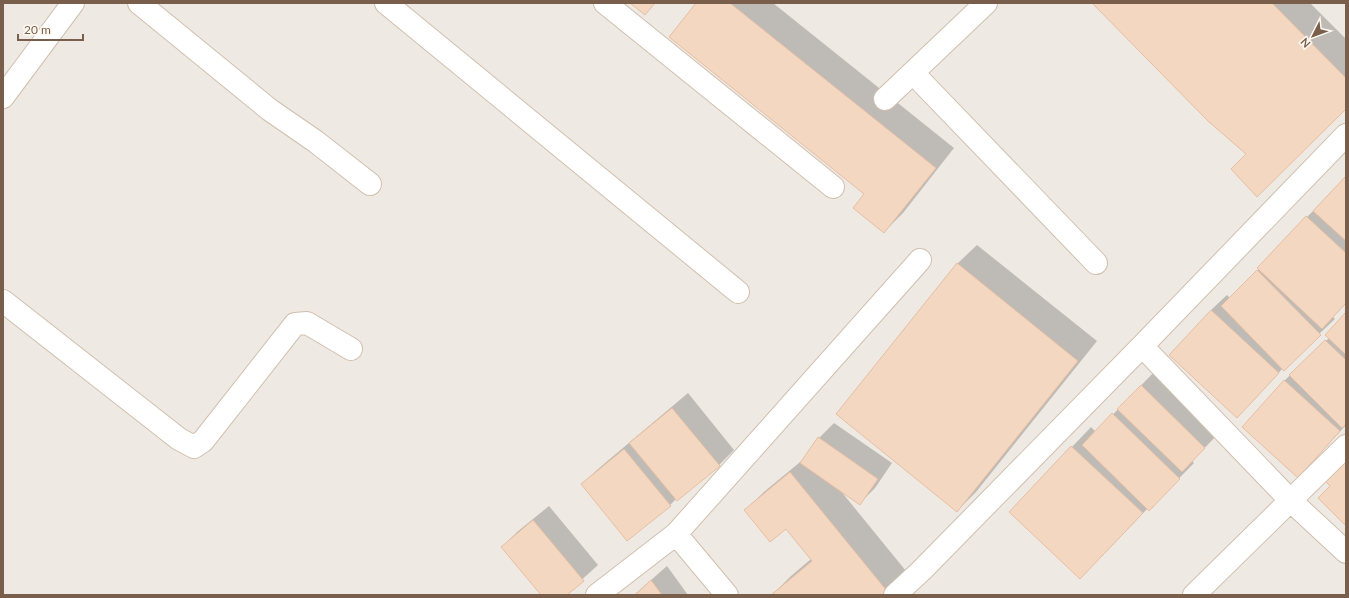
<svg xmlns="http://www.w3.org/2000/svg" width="1349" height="598" viewBox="0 0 1349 598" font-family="Lato,sans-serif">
  <rect width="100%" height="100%" fill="#fdf6ea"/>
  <path fill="#eee9e3" d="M 3,3 L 1346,3 L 1346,595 L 3,595 Z"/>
  <path fill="#0003" d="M 698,3 L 773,3 L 954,148 L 903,213 L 884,232 L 866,194 Z
    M 1094,3 L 1310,3 L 1346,39 L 1346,108 L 1247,154 Z
    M 1346,177 L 1346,303 L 1333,317 L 1335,319 L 1283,368 L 1252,402 L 1211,310 L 1227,295 L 1230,298 L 1259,269 L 1307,217 L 1322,202 L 1323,203 Z
    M 977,245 L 1097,341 L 976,492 L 957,511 L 957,264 Z
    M 1346,314 L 1346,425 L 1298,477 L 1284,381 L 1329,338 Z
    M 1156,370 L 1220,432 L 1192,461 L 1194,463 L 1149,509 L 1148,508 L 1099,559 L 1010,512 L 1091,427 L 1096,432 Z
    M 688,393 L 734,450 L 719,465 L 676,499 L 670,505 L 582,484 L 598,469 Z
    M 834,423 L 892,463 L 875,488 L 860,503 L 840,490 L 906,571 L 880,595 L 772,595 L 791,576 L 811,559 L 786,528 L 745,510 L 765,491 L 805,458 L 819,438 Z
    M 549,506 L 598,565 L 565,595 L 542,595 L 502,547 L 517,532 Z
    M 667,566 L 688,595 L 634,595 Z"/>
  <path fill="#f3d7c1" stroke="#e7bea1" d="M 630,3 L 655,3 L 645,15 Z
    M 696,3 L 730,3 L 936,168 L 884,233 L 853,208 L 864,194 L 669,37 Z
    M 1092,3 L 1272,3 L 1346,78 L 1346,109 L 1257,197 L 1231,169 L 1246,154 L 1208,121 Z
    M 1346,176 L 1346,241 L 1313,211 Z
    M 1306,216 L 1346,253 L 1346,303 L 1322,329 L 1257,268 Z
    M 957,263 L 1078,361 L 957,512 L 836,414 Z
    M 1257,270 L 1321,335 L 1284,371 L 1221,306 Z
    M 1211,310 L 1279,373 L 1237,418 L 1169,355 Z
    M 1346,312 L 1346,355 L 1325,335 Z
    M 1325,340 L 1346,360 L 1346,424 L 1342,428 L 1289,375 Z
    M 1284,380 L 1340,431 L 1298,478 L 1242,427 Z
    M 1141,385 L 1205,448 L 1182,472 L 1117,409 Z
    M 672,408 L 720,466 L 677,501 L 629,443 Z
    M 1112,413 L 1180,479 L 1149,511 L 1082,445 Z
    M 818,437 L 878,479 L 860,505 L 800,463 Z
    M 1071,446 L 1143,513 L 1080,579 L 1009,512 Z
    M 624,449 L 671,506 L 627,541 L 581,484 Z
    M 1346,456 L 1346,526 L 1318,498 L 1330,486 L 1323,479 Z
    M 790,472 L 887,591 L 882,595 L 771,595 L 812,561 L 786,529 L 770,542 L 744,510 Z
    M 533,520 L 584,581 L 567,595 L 541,595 L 501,547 Z
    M 651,580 L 662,595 L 635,595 Z"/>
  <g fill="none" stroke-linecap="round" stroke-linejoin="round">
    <defs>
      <path id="minor" d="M 139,3 L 270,110 L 315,141 L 370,184
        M 386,3 L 738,292
        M 605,3 L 833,187
        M 913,73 L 1096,263
        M 3,97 L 73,3
        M 885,99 L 986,3
        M 3,301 L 179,439 L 194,447 L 203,441 L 295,324 L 307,323 L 351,349
        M 1142,346 L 1291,501 L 1346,552
        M 676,534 L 727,595
        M 597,595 L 676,534 L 920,260
        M 895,595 L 921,571 L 1142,346 L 1346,135
        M 1194,595 L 1346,446"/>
    </defs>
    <use href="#minor" stroke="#d1bfae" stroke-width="24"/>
    <use href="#minor" stroke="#fff" stroke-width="22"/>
  </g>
  <rect width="1349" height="598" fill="none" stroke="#7a5e4c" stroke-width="8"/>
  <g transform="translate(1313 36) rotate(228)" stroke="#fffaf1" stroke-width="3" paint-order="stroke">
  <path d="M0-3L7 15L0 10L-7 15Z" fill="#7a5e4c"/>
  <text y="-6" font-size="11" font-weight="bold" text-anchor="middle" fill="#7a5e4c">N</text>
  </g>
  <path d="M18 34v6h65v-6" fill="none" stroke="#7a5e4c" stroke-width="2"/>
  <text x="24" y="34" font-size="12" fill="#7a5e4c" stroke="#fffaf1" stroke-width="3" paint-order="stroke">20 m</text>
</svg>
